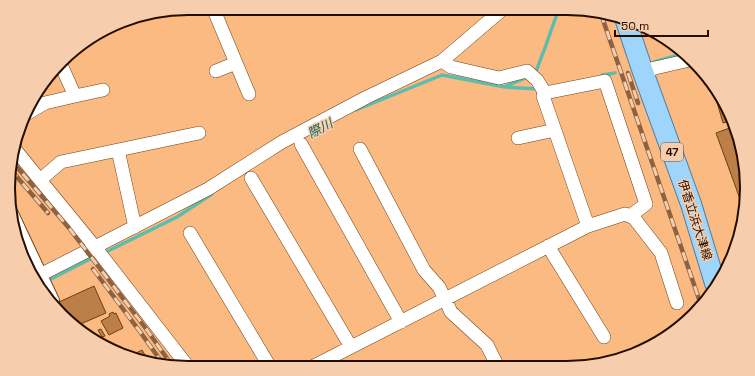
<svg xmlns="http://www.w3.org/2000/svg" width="755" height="376" viewBox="0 0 755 376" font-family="'Space Grotesk','Noto Sans JP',sans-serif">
  <rect width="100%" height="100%" fill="#fbba82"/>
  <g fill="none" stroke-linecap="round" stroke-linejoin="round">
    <path stroke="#5dbdad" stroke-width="3.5" d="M 654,62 L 682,54
      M 535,74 L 546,45 L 559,8
      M 602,75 L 615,73
      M 506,86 L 528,77
      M 356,110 L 442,75 L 505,87 L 538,89
      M 104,253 L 177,217 L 212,194
      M 51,279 L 98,255"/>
  </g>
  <path fill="#bc7f47" stroke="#6c4014" d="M 712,85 L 732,120 L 723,123 Z
    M 735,126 L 737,130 L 747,200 L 744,210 L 716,133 Z
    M 94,286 L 106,313 L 76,326 L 68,320 L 59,302 Z
    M 113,312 L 114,314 L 116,313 L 123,328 L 109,335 L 101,321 L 110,316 L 109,314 Z
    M 101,329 L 105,336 L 102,337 L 98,330 Z
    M 142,350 L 148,360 L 131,355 L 132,355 Z"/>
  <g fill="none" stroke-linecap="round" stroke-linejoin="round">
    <defs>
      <path id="minor" d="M 213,8 L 249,94
        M 442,61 L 451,67 L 499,78 L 527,71 L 537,80 L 545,93 L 605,81 L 646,204 L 630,216
        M 61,65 L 75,96
        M 216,71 L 236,63
        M 643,72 L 655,68 L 690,60
        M 545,93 L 543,96 L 588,226
        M 26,114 L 45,103 L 75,96 L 103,90
        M 518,138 L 555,130
        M 301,144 L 401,322
        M 13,147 L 95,247 L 189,368
        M 360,149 L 424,270 L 439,287 L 445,299 L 451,312 L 487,345 L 498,367
        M 118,150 L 135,227
        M 251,178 L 351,347
        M 40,180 L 61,162 L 199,133
        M 190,233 L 270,367
        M 548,246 L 604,337
        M 34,278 L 95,247 L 208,189 L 282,142 L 367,97 L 442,61 L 504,8
        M 312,367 L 588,226 L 625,214 L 634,218 L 661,253 L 677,303"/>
      <path id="tertiary" d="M 10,214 L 51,301"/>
      <path id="primary" d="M 626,21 L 643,72 L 691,204 L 715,283"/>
    </defs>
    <use href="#minor" stroke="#6f4317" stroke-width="14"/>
    <use href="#tertiary" stroke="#6f4317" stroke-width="18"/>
    <use href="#primary" stroke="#4b7da1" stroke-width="22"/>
    <use href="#minor" stroke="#fff" stroke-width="13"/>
    <use href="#tertiary" stroke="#fff" stroke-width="16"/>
    <use href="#primary" stroke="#9fd5fb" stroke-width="20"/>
    <defs>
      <path id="rail" d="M 601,14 L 700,302
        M 628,73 L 638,103
        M 11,160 L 69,228 L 147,330 L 173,367
        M 11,170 L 48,213
        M 93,269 L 141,333 L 163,364"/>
    </defs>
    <use href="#rail" stroke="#8e6240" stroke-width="4.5"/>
    <use href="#rail" stroke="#f6cead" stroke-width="3" stroke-dasharray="9" stroke-linecap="butt"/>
  </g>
  <g text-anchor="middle" stroke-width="3" stroke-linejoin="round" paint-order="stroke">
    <rect fill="#f6cead" stroke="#644834" stroke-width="1" x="661" y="143" width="22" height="18" rx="3"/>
    <g font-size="11" font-weight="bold" fill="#250e00">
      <text x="672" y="156">47</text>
    </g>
    <g font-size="12" fill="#250e00" stroke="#f6cead">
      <text transform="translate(695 220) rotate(72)" y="4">伊香立浜大津線</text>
    </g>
    <g font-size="13" font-style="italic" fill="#166459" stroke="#f6cead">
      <text transform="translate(320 128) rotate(-28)" y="5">際川</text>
    </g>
  </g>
  <path d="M0 0H755V376H0ZM188 15H567A173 173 0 0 1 740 188V188A173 173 0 0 1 567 361H188A173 173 0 0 1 15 188V188A173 173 0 0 1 188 15Z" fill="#f6cead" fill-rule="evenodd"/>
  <path fill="none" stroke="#250e00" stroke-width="2" d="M188 15H567A173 173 0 0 1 740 188V188A173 173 0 0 1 567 361H188A173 173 0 0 1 15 188V188A173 173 0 0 1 188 15Z"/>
  <path d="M615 30v6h93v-6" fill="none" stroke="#250e00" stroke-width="2"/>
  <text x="621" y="30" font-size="12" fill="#250e00" stroke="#f6cead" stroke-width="3" paint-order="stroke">50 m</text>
</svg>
